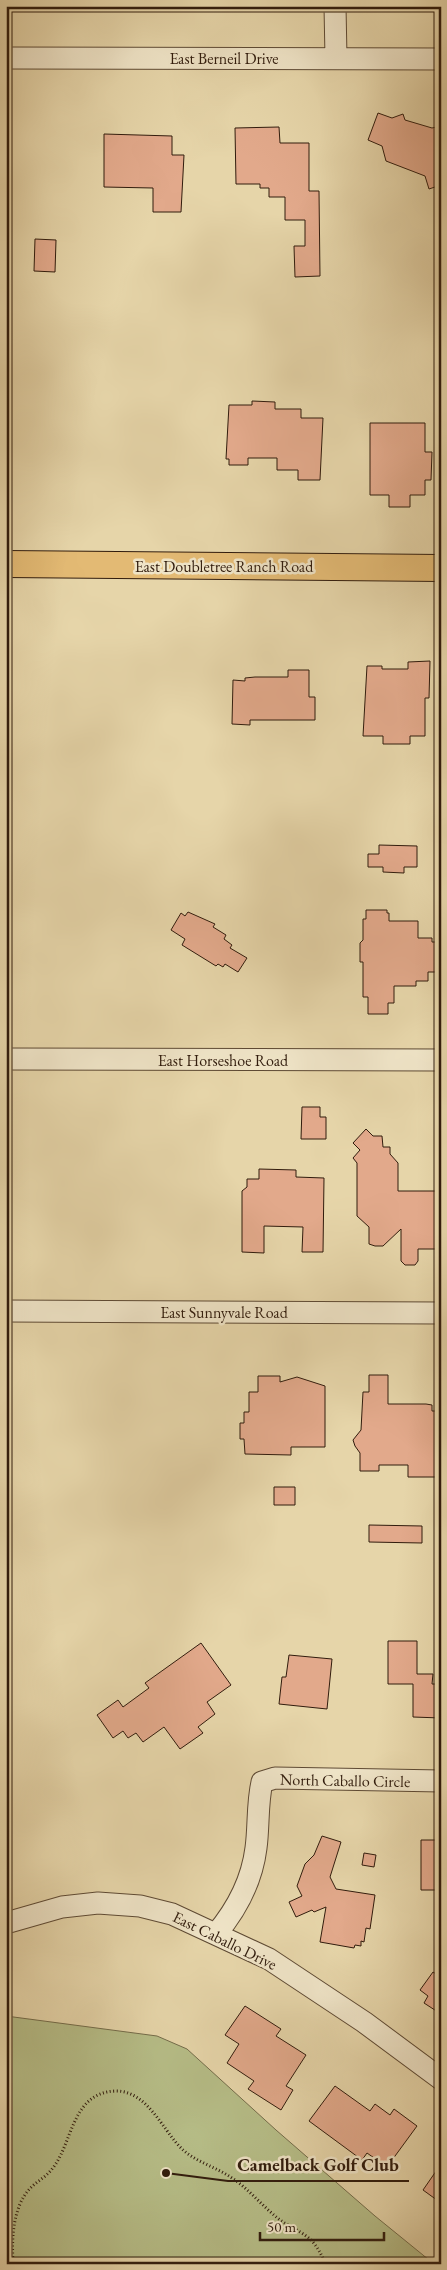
<svg xmlns="http://www.w3.org/2000/svg" width="447" height="2270" viewBox="0 0 447 2270" font-family="'EB Garamond',serif">
  <rect width="100%" height="100%" fill="#e6d5a9"/>
  <filter id="stains"><feTurbulence type="fractalNoise" baseFrequency=".004" numOctaves="4"/><feColorMatrix values="0 0 0 0 .2 0 0 0 0 .09 0 0 0 0 .02 0 0 0 .5 -.17"/></filter>
  <radialGradient id="worn" r=".72"><stop offset=".6" stop-color="#630" stop-opacity="0"/><stop offset="1" stop-color="#630" stop-opacity=".3"/></radialGradient>
  <path fill="#b6bd87" stroke="#746c4a" d="M 6,2016 L 157,2036 L 187,2049 L 276,2130 L 375,2216 L 434,2264 L 6,2264 Z"/>
  <path fill="#e2a98b" stroke="#311c0d" d="M 378,113 L 392,118 L 403,114 L 405,120 L 432,128 L 441,126 L 441,185 L 429,189 L 425,176 L 386,161 L 382,146 L 368,140 Z
    M 279,127 L 280,143 L 309,143 L 309,191 L 319,191 L 320,276 L 295,277 L 294,246 L 305,246 L 305,220 L 285,220 L 285,197 L 269,197 L 269,188 L 260,188 L 260,184 L 236,184 L 235,128 Z
    M 104,134 L 172,136 L 172,155 L 184,155 L 181,212 L 153,212 L 153,188 L 104,187 Z
    M 35,239 L 56,240 L 55,272 L 34,271 Z
    M 252,401 L 275,402 L 275,409 L 301,409 L 301,418 L 323,418 L 320,480 L 298,480 L 298,470 L 277,470 L 277,458 L 248,458 L 248,465 L 229,465 L 229,459 L 226,459 L 229,405 L 252,405 Z
    M 370,423 L 425,423 L 425,452 L 432,452 L 431,480 L 425,480 L 425,495 L 410,495 L 410,507 L 389,507 L 389,495 L 370,495 Z
    M 430,661 L 429,698 L 425,698 L 425,736 L 410,736 L 410,744 L 383,744 L 383,736 L 363,736 L 367,666 L 382,666 L 382,669 L 408,669 L 408,662 Z
    M 288,670 L 309,670 L 309,697 L 315,697 L 315,720 L 250,720 L 250,725 L 232,724 L 233,680 L 245,681 L 245,678 L 255,677 L 288,677 Z
    M 379,845 L 417,846 L 417,867 L 404,867 L 404,873 L 383,872 L 383,867 L 368,867 L 368,854 L 379,854 Z
    M 366,910 L 387,910 L 387,913 L 389,913 L 389,921 L 418,921 L 418,938 L 432,938 L 432,942 L 441,942 L 441,972 L 428,972 L 428,981 L 416,981 L 416,986 L 394,986 L 394,1003 L 388,1003 L 388,1014 L 368,1014 L 368,997 L 363,997 L 363,962 L 360,962 L 360,943 L 363,940 L 363,919 L 366,919 Z
    M 188,912 L 215,924 L 213,927 L 226,935 L 224,939 L 232,945 L 230,948 L 247,958 L 238,972 L 225,964 L 223,967 L 218,964 L 216,966 L 182,945 L 185,939 L 171,930 L 181,913 L 185,916 Z
    M 302,1107 L 320,1107 L 320,1117 L 326,1117 L 326,1139 L 301,1139 Z
    M 366,1129 L 373,1136 L 382,1136 L 383,1147 L 390,1147 L 390,1154 L 398,1163 L 398,1191 L 438,1191 L 439,1249 L 418,1249 L 418,1261 L 415,1265 L 405,1265 L 401,1261 L 401,1229 L 383,1246 L 375,1246 L 369,1244 L 369,1227 L 357,1216 L 357,1163 L 353,1158 L 360,1150 L 353,1143 Z
    M 259,1169 L 296,1170 L 296,1177 L 324,1178 L 323,1252 L 302,1252 L 303,1227 L 264,1226 L 264,1253 L 242,1252 L 242,1191 L 247,1187 L 247,1179 L 259,1179 Z
    M 369,1375 L 388,1375 L 388,1404 L 426,1404 L 432,1405 L 432,1411 L 437,1411 L 436,1477 L 408,1477 L 408,1465 L 379,1465 L 379,1471 L 360,1471 L 360,1453 L 355,1446 L 353,1440 L 361,1430 L 363,1392 L 369,1392 Z
    M 258,1376 L 280,1376 L 280,1382 L 297,1377 L 325,1386 L 325,1447 L 291,1447 L 291,1455 L 245,1454 L 244,1439 L 240,1439 L 240,1423 L 244,1423 L 244,1412 L 249,1412 L 249,1392 L 258,1392 Z
    M 274,1487 L 295,1487 L 295,1505 L 274,1505 Z
    M 369,1525 L 422,1526 L 422,1543 L 369,1542 Z
    M 388,1641 L 417,1641 L 417,1674 L 433,1674 L 432,1684 L 441,1684 L 441,1718 L 413,1717 L 413,1684 L 388,1684 Z
    M 201,1643 L 231,1685 L 207,1702 L 215,1714 L 198,1727 L 203,1733 L 180,1749 L 164,1727 L 143,1742 L 136,1733 L 128,1738 L 123,1731 L 113,1738 L 97,1715 L 118,1700 L 123,1707 L 149,1688 L 145,1683 Z
    M 289,1655 L 332,1659 L 327,1709 L 279,1704 L 282,1677 L 286,1677 Z
    M 322,1836 L 341,1842 L 330,1877 L 336,1889 L 375,1895 L 370,1929 L 366,1928 L 364,1942 L 361,1941 L 361,1946 L 355,1945 L 354,1948 L 320,1942 L 326,1907 L 314,1912 L 312,1910 L 296,1917 L 289,1902 L 302,1896 L 297,1886 L 305,1864 L 314,1855 Z
    M 421,1840 L 441,1840 L 441,1890 L 421,1890 Z
    M 364,1853 L 376,1855 L 374,1867 L 362,1865 Z
    M 433,1972 L 441,1977 L 441,2014 L 424,2003 L 428,1996 L 420,1990 Z
    M 245,2006 L 281,2029 L 276,2036 L 306,2055 L 286,2086 L 293,2090 L 281,2110 L 248,2089 L 254,2081 L 227,2063 L 239,2044 L 225,2035 Z
    M 335,2086 L 370,2111 L 375,2104 L 390,2115 L 394,2109 L 417,2126 L 387,2167 L 367,2153 L 362,2160 L 309,2121 Z
    M 441,2164 L 441,2203 L 423,2190 Z"/>
  <g fill="none" stroke-linecap="round" stroke-linejoin="round">
    <defs>
      <path id="minor" d="M 335,6 L 336,58
        M 6,58 L 441,59
        M 6,1059 L 441,1060
        M 6,1311 L 441,1313
        M 6,1923 L 62,1907 L 98,1903 L 140,1906 L 172,1914 L 269,1959 L 364,2022 L 441,2079
        M 216,1934 C 237,1909 252,1880 256,1848 C 259,1826 257,1804 262,1782 L 275,1778 L 441,1781"/>
      <path id="major" d="M 6,564 L 441,568"/>
    </defs>
    <use href="#minor" stroke="#5e4a34" stroke-width="23"/>
    <use href="#major" stroke="#311c0d" stroke-width="28"/>
    <path stroke="#311c0d" stroke-width="3" stroke-dasharray="1 2.5" stroke-linecap="butt" d="M 13,2264 C 12,2243 12,2224 20,2204 C 30,2181 44,2182 55,2165 C 73,2139 73,2092 116,2091 C 148,2091 163,2131 182,2149 C 196,2162 216,2167 232,2178 C 249,2189 263,2207 280,2220 C 290,2227 303,2232 312,2241 C 318,2248 322,2255 325,2264"/>
    <use href="#minor" stroke="#efe4c7" stroke-width="21"/>
    <use href="#major" stroke="#e3ba74" stroke-width="26"/>
  </g>
  <g text-anchor="middle" stroke-width="5" stroke-linejoin="round" paint-order="stroke">
    <g font-size="16" fill="#311c0d" stroke="#efe4c7">
      <text x="224" y="64">East Berneil Drive</text>
      <text x="224" y="572">East Doubletree Ranch Road</text>
      <text x="223" y="1066">East Horseshoe Road</text>
      <text x="224" y="1318">East Sunnyvale Road</text>
      <text transform="translate(345 1780) rotate(1)" y="6">North Caballo Circle</text>
      <text transform="translate(225 1940) rotate(26)" y="6">East Caballo Drive</text>
    </g>
  </g>
  <path fill="none" stroke="#311c0d" stroke-width="2" d="M166 2173L228 2181H409"/>
  <circle fill="#311c0d" stroke="#efe4c7" stroke-width="2" cx="166" cy="2173" r="5"/>
  <g font-size="18" text-anchor="middle" font-weight="bold" fill="#311c0d" stroke="#efe4c7" stroke-width="5" stroke-linejoin="round" paint-order="stroke">
    <text x="318" y="2171">Camelback Golf Club</text>
  </g>
  <rect width="447" height="2270" fill="none" stroke="#e6d5a9" stroke-width="25"/>
  <rect x="8" y="8" width="432" height="2255" fill="none" stroke="#311c0d" stroke-width="2.5"/>
  <rect x="12" y="12" width="422" height="2245" fill="none" stroke="#311c0d"/>
  <path d="M260 2232v8h124v-8" fill="none" stroke="#311c0d" stroke-width="2.5"/>
  <text x="267" y="2232" font-size="15" fill="#311c0d" stroke="#efe4c7" stroke-width="4" paint-order="stroke">50 m</text>
  <rect width="100%" height="100%" filter="url(#stains)"/>
  <rect width="100%" height="100%" fill="url(#worn)"/>
</svg>
